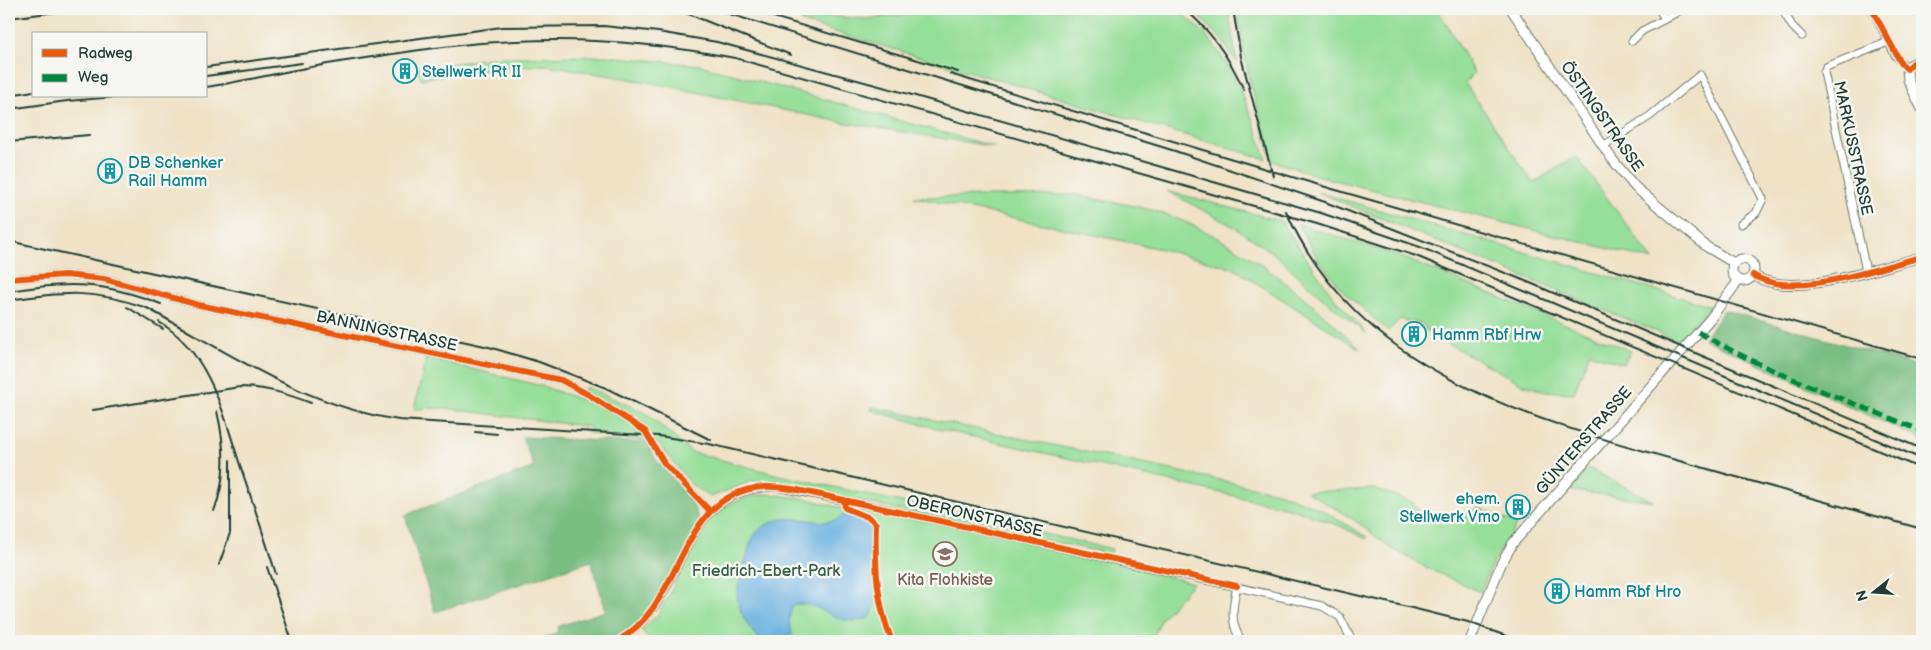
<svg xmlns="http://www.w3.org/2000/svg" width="1931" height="650" viewBox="0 0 1931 650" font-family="'Balsamiq Sans',sans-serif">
  <rect width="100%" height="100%" fill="#f6f6f2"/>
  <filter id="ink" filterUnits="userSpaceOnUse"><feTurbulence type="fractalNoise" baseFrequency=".02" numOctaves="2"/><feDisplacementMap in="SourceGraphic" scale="10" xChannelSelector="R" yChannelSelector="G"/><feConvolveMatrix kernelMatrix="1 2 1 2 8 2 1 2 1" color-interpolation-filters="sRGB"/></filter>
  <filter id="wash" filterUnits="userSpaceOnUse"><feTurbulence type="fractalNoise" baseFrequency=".0096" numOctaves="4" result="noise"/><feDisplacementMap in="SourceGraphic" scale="20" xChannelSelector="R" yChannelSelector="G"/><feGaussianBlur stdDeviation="1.12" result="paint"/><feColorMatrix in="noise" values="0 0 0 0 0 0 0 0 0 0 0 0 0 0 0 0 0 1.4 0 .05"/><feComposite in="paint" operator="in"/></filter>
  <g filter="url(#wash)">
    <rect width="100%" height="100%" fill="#efe2c6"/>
    <path fill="#96df99" stroke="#5a8e66" d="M 948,9 L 1176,9 C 1187,18 1201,28 1210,40 C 1237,74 1253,118 1266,159 L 801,22 L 802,14 L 866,19 Z
      M 1191,9 L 1228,9 L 1237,62 L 1221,39 Z
      M 1237,9 L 1438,9 L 1474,73 L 1465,83 L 1533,183 L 1576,156 L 1653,260 L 1326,178 L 1272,161 L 1248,74 Z
      M 606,56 L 700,65 L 995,147 L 841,122 L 647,82 L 547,65 L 498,67 L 421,79 L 418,68 L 499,57 Z
      M 1167,191 L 1281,221 L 1332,295 L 1367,334 L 1325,300 L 1272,252 L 1231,225 Z
      M 1317,192 L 1711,306 L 1679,341 Z
      M 1077,195 C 1106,202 1142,205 1170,216 C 1243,243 1305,295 1360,349 L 1233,268 L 1161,249 L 914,197 Z
      M 1298,224 L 1399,256 L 1631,351 L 1623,364 L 1589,353 L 1574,393 L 1545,391 L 1524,385 L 1428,333 L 1423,324 L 1400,319 L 1388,331 L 1343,291 L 1319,261 Z
      M 426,358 L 542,386 L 579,399 L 586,387 L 646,413 L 691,452 L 775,474 L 1112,549 L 1111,554 L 796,488 L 752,481 L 711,497 L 692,485 L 658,443 L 588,433 L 591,427 L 442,408 L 414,409 Z
      M 872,407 L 1281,493 L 1320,509 L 1367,537 L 1366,539 L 1338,525 L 1292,509 L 938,429 L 871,410 Z
      M 1588,468 L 1653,501 L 1566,490 Z
      M 1375,489 L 1412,502 L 1426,520 L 1446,521 L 1479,508 L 1517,524 L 1494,561 L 1480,592 L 1427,568 L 1391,548 L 1353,519 L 1307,492 Z
      M 768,494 L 808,499 L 841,508 L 1000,532 L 1193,583 L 1161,619 L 1152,641 L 651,641 L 642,631 L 659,613 L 696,546 C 696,539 701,534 704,529 C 720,505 740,497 768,494 Z"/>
    <path fill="#78be81" stroke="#4c7e5a" d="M 1724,310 L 1922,367 L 1922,440 L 1704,339 Z
      M 522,437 L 647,443 L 656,460 L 691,500 L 700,523 L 659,603 L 637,629 L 606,641 L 534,641 L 556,634 L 559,626 L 606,611 L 591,561 L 435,612 L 405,515 L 534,467 Z"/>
    <path fill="#6ab1e1" stroke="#44778a" d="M 844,515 L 866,521 L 872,530 L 875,605 L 871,617 C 839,633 815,595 792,606 L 789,620 L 792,634 L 778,641 L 761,641 C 748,629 734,605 738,587 C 740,580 743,573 745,565 C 749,547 750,533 768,524 C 795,509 825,532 844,515 Z"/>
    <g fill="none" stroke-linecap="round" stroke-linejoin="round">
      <path stroke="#6ab1e1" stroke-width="2" d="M 792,634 L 795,641"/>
    </g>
  </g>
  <g filter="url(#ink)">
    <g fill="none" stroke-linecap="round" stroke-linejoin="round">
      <defs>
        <path id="minor" d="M 1782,9 L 1792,26 L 1802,36
          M 1872,9 L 1895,55 L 1907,69
          M 1665,19 L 1682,9
          M 1632,41 L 1642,31 L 1665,19 L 1659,9
          M 1603,146 L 1650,116 L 1700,75 L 1763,199 L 1756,213 L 1741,224
          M 1866,271 L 1824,72 L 1826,67 L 1888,42
          M 9,279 L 65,275 L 104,279 L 199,305 L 561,380 L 589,395 L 645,431 L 664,463 L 710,511
          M 1237,586 C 1232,608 1230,622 1241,641
          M 617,641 C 693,600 671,488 776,487 L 877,507 L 1322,606 L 1340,617 L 1352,641"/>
        <path id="tertiary" d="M 1511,9 L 1612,159 L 1635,187 L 1707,247 L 1734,263
          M 1922,59 L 1908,66 L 1907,69 L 1908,80 L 1922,109
          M1732 270a11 11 0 1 1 22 0a11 11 0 1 1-22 0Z
          M 1753,275 C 1792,301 1879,267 1922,257
          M 1470,641 L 1501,564 L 1513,543 L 1710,319 L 1739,280"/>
      </defs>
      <use href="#minor" stroke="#687767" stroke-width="9"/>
      <use href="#tertiary" stroke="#687767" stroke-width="11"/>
      <use href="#minor" stroke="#fff" stroke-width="7"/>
      <use href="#tertiary" stroke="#fff" stroke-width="9"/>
      <path stroke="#1f3d34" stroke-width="2" d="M 676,9 L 791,55
        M 713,9 L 1175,151 L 1325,202 L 1523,280 L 1922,449
        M 747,9 L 958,72
        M 808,9 L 869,11 L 902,9
        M 1184,9 C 1211,30 1230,59 1244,90
        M 1233,9 L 1241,57 L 1273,176
        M 9,18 L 80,9
        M 206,67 L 502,27 L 604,26 L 658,32 L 717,42 L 905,93 L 1321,213 L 1420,247 L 1922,459
        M 950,74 L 1329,188 L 1922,359
        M 206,76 L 302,63
        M 206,87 C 251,80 295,69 340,62 C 398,53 458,43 517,41 C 590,37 662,44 735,58 L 1317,224 L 1416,256 L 1922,469
        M 9,95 L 34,91
        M 9,109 L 67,101 L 128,96
        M 9,142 L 89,135
        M 1286,211 C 1358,374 1533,420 1690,464 C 1767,486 1845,507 1922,529
        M 9,241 L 489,347 L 539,362 L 606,388 L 711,440
        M 9,291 C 69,281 104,282 161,304
        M 9,300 C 64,292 93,289 147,308 C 227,352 307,407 399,420 L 659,436 L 709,444 L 1416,609 L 1468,622 L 1520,641
        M 127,307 L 163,329
        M 159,322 C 210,352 224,416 241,468 C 253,503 265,539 276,574
        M 93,410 L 240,387 C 266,387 287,394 311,403
        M 475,432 L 497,434
        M 214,511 C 227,478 225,445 217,411
        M 219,565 L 230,533 L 230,460
        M 267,567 L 292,641"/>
      <path stroke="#00873e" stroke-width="5" stroke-dasharray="10 5" stroke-linecap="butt" d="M 1698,332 C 1768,373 1847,400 1922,431"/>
      <defs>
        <path id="cycleway" d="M 1872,9 L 1901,63 L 1907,69 L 1913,63 L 1922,59
          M 1753,275 C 1792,301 1879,267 1922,257
          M 9,279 L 65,275 L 104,279 L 199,305 L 561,380 L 589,395 L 645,431 L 664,463 L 710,511
          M 844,500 L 845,508 L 870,518 L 876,524 C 875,565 876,603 892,641
          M 617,641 C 687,603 676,493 764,487 C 783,486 802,491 821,495 L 1237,586"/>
      </defs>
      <use href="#cycleway" stroke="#f6f6f2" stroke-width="9"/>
      <use href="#cycleway" stroke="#e8590c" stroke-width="6"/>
    </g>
  </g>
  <defs>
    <symbol id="building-ring" viewBox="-11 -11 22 22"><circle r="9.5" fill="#f6f6f2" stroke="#0f9aa8" stroke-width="1.5"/><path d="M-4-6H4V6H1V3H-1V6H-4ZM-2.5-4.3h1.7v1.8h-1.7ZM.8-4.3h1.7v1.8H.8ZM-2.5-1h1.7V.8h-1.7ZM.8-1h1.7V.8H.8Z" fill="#0f9aa8"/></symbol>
    <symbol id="school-ring" viewBox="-11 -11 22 22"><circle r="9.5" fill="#f6f6f2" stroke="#8d6e63" stroke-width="1.5"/><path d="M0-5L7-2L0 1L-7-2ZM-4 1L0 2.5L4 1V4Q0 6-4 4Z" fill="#8d6e63"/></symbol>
  </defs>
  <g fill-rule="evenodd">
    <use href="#building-ring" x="391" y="57" width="28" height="28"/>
    <use href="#building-ring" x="96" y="157" width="28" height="28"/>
    <use href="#building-ring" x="1400" y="320" width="28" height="28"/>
    <use href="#building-ring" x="1504" y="493" width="28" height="28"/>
    <use href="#school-ring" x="931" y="540" width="28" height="28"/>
    <use href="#building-ring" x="1543" y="577" width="28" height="28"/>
  </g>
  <g text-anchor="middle" stroke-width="5" stroke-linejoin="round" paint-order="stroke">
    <g font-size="16" fill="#0d838f" stroke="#f6f6f2" text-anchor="start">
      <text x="422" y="77">Stellwerk Rt II</text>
      <text x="128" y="168">DB Schenker<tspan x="128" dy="18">Rail Hamm</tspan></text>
      <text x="1432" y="340">Hamm Rbf Hrw</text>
      <text x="1500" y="504" text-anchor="end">ehem.<tspan x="1500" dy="18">Stellwerk Vmo</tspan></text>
      <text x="1574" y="597">Hamm Rbf Hro</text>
    </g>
    <g font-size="16" fill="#1f3d34" stroke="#f6f6f2">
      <text transform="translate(1603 116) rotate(55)" y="6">ÖSTINGSTRASSE</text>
      <text transform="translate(1854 148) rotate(78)" y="6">MARKUSSTRASSE</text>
      <text transform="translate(387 330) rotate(12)" y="6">BANNINGSTRASSE</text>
      <text transform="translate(1583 440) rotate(-49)" y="6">GÜNTERSTRASSE</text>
      <text transform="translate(975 515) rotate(13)" y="6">OBERONSTRASSE</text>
    </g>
    <g font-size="16" fill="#375d48" stroke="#f6f6f2">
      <text x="766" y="576">Friedrich-Ebert-Park</text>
    </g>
    <g font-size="16" fill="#785e54" stroke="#f6f6f2">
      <text x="945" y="585">Kita Flohkiste</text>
    </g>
  </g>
  <rect width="1931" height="650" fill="none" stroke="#f6f6f2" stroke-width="30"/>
  <rect x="32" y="32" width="175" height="65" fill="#f6f6f2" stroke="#a0aca6"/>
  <rect x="42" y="49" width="25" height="8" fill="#e8590c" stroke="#a0aca6"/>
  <text x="78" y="58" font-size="15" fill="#1f3d34">Radweg</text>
  <rect x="42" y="74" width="25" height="8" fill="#00873e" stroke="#a0aca6"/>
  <text x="78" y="82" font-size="15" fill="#1f3d34">Weg</text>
  <g transform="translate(1874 592) rotate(253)" stroke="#f6f6f2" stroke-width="4" paint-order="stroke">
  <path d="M0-4L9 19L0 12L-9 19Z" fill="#1f3d34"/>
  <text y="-8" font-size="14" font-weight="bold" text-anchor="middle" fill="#1f3d34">N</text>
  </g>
</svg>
